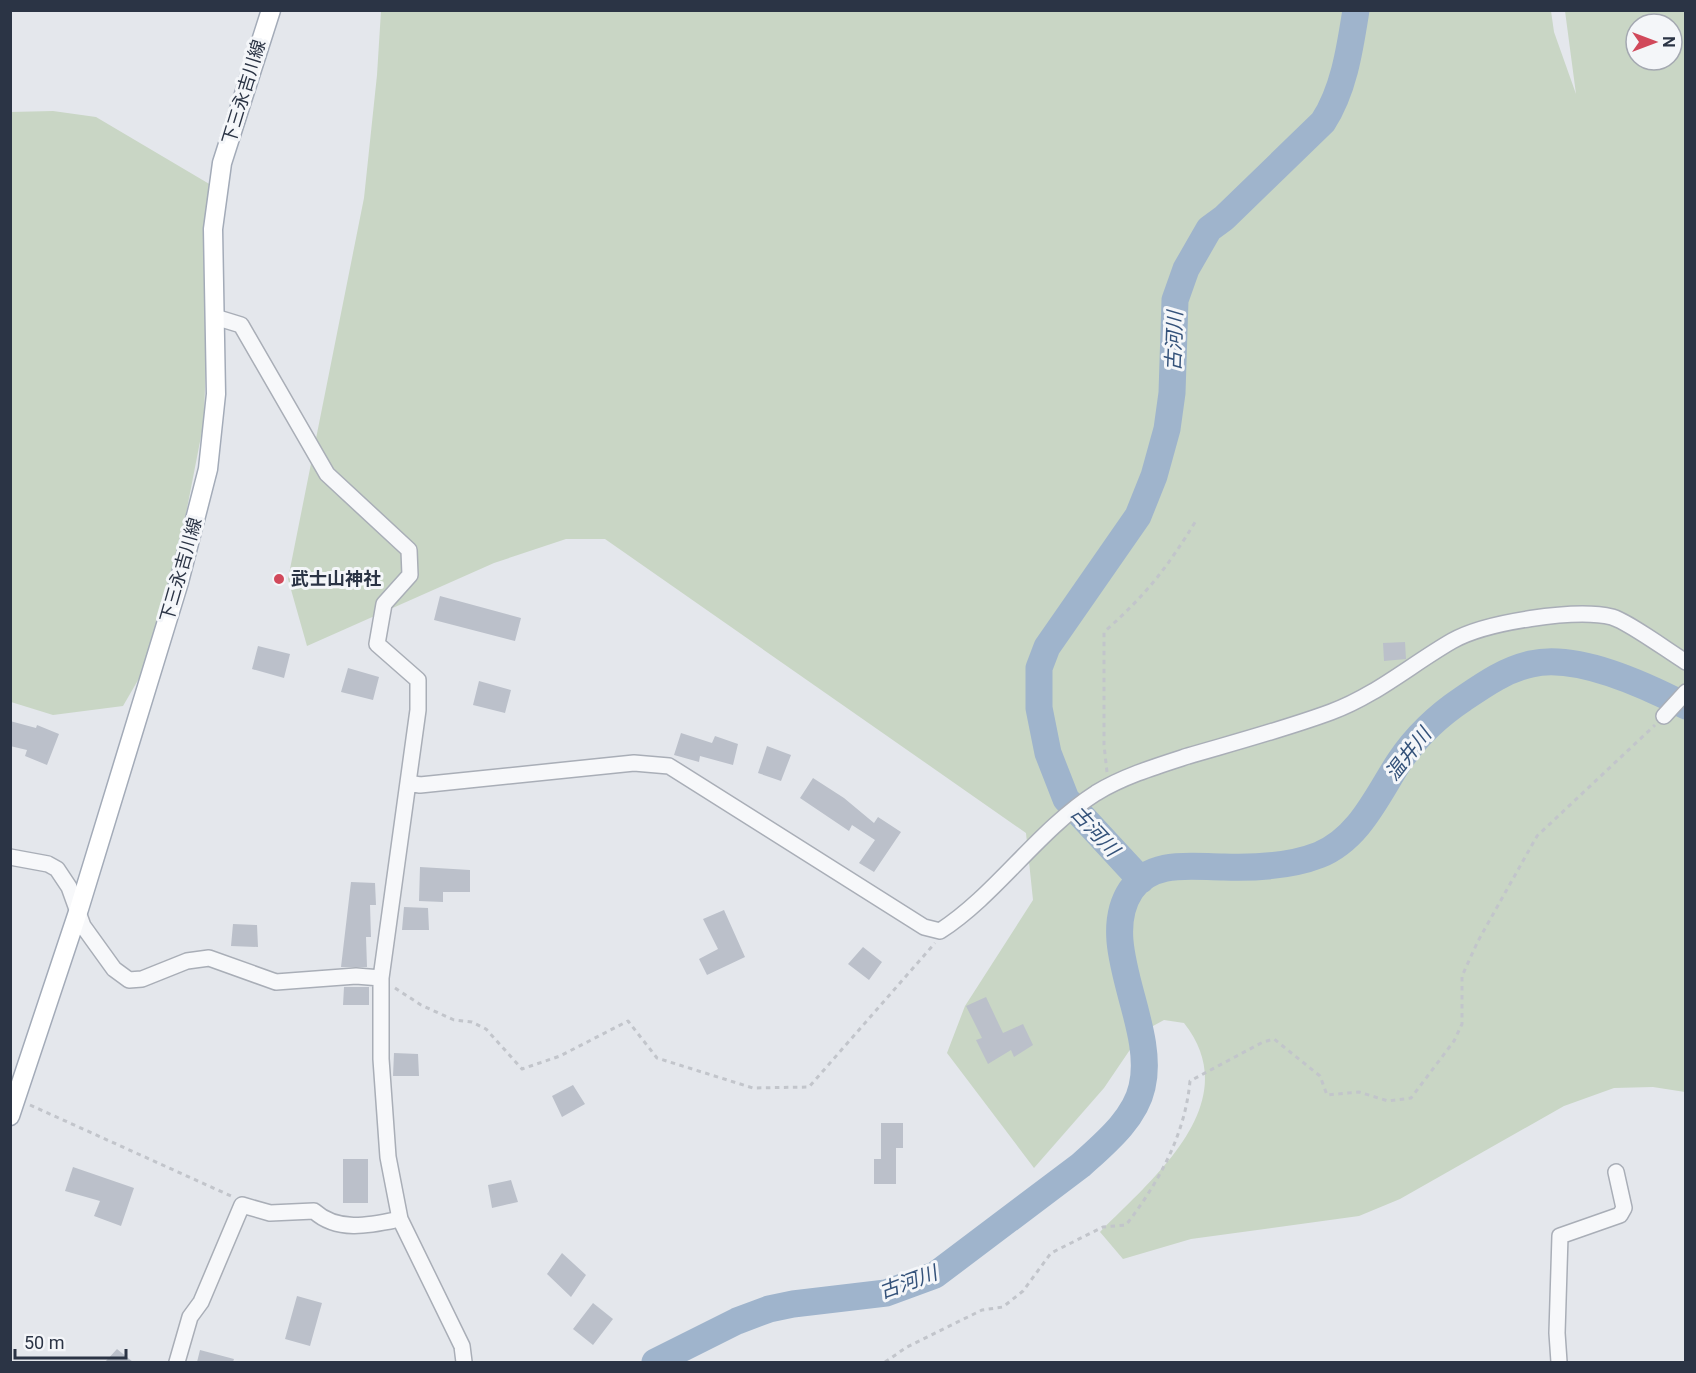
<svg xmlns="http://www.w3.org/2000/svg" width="1696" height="1373" viewBox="0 0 1696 1373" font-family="Roboto,'Noto Sans JP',sans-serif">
  <rect width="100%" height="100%" fill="#e4e7ec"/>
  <path fill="#c9d6c5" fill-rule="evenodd" d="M 381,11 L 1551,11 L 1554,32 L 1576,94 L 1565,11 L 1685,11 L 1685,1092 L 1653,1087 L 1614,1088 L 1564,1106 L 1400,1199 L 1359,1216 L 1191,1239 L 1123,1259 L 1100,1232 C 1153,1178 1247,1103 1184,1023 L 1164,1020 L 1142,1032 L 1104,1088 L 1034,1168 L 947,1053 L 965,1006 L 1033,900 L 1026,833 L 605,539 L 566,539 L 494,563 L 307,646 L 288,579 L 364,198 L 377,75 ZM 1636,24 L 1672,24 L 1672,60 L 1636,60 Z
    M 53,111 L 96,117 L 211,185 L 204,421 L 184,524 L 160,614 L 141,675 L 123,706 L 53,715 L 11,702 L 10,112 Z"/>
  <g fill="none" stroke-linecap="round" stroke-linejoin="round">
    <path stroke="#9fb4cc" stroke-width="27" d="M 1141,880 L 1066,799 L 1048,753 L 1039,708 L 1039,668 L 1047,647 L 1138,516 L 1154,476 L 1167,429 L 1172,393 L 1175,300 L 1186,269 L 1209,229 L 1224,218 L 1323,122 C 1344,90 1350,48 1356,10
      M 655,1362 L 737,1321 L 769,1309 L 793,1304 L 886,1293 L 935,1275 L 1081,1165 C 1104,1144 1135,1119 1142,1087 C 1157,1025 1095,944 1131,890 C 1152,859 1192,867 1224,867 C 1254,868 1291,866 1319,855 C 1359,839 1377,796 1399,762 C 1415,738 1439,715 1463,699 C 1485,684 1505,670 1531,664 C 1577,653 1645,685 1686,706"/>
  </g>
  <path fill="#bbc0ca" d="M 440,596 L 521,618 L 515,641 L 434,620 Z
    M 1405,642 L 1406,659 L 1384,661 L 1383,643 Z
    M 258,646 L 290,654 L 284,678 L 252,669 Z
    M 348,668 L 379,677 L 373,700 L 341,692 Z
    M 479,681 L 511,690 L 505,713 L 473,705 Z
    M 10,721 L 36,728 L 37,725 L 59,734 L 47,765 L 25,756 L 27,750 L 10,746 Z
    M 681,733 L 712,743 L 715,736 L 738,744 L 733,765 L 700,756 L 699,762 L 674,755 Z
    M 767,746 L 791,755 L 781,781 L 758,773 Z
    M 813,778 L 844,798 L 874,823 L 878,817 L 901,832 L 874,872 L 859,863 L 875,840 L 852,825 L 849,831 L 800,798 Z
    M 420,867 L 470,870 L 470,892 L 443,892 L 443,902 L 419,901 Z
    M 351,882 L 375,883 L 376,905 L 370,905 L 371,937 L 366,937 L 367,967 L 341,967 Z
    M 404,907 L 428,908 L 429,930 L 402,930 Z
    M 724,910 L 745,957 L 707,975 L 699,959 L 718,949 L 703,919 Z
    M 233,924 L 257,925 L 258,947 L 231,946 Z
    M 863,947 L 882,962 L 869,980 L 848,964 Z
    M 344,987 L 369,987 L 369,1005 L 343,1005 Z
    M 986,997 L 1003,1033 L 1023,1024 L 1033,1045 L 1014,1057 L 1011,1050 L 988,1064 L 976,1040 L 982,1038 L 966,1006 Z
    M 394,1053 L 418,1054 L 419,1076 L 393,1076 Z
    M 573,1085 L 585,1104 L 562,1117 L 552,1096 Z
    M 881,1123 L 903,1123 L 903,1148 L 896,1148 L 896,1184 L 874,1184 L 874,1159 L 881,1159 Z
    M 343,1159 L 368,1159 L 368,1203 L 343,1203 Z
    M 73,1167 L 134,1188 L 121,1226 L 94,1216 L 100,1201 L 65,1191 Z
    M 511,1180 L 518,1202 L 492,1208 L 488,1185 Z
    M 562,1253 L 586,1275 L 571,1297 L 547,1274 Z
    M 297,1296 L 322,1303 L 310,1346 L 285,1339 Z
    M 593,1303 L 613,1319 L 593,1345 L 573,1329 Z
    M 117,1349 L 133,1362 L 105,1362 Z
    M 200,1350 L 234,1359 L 233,1362 L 197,1362 Z"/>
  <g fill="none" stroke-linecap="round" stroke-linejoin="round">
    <defs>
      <path id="minor" d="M 215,317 L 241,325 L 327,474 L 409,550 L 410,575 L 384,604 L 377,644 L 418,680 L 418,710 L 381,978 L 381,1059 L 388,1157 L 400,1219 L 462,1346 L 464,1362
        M 1664,716 L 1686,692
        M 408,783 L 420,785 L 634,763 L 669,766 L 924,927 L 940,931 C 996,895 1038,830 1096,793 C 1124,776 1157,766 1188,756 C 1236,742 1285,729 1331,712 C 1375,696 1412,664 1452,641 C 1485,622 1576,608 1612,617 C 1629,622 1668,651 1686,662
        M 10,857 L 48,864 L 57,869 L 69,887 L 83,926 L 114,969 L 129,980 L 142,979 L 187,961 L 209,958 L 276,982 L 356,976 L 381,978
        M 177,1362 L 190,1317 L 201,1302 L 242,1205 L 270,1213 L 314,1211 C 338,1233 371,1225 400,1219
        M 1559,1362 L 1557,1333 L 1560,1236 L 1620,1215 L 1624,1208 L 1616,1172"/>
      <path id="major" d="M 10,1116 L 79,909 L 179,582 L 208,469 L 216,394 L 213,229 L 222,163 L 271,10"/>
    </defs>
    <use href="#minor" stroke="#a9aeb7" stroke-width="18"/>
    <use href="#major" stroke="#a3abb8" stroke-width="21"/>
    <path stroke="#c2c5cb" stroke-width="3" stroke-dasharray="4.5 4.5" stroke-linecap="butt" d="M 1107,772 L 1104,745 L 1104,632 C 1147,594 1167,568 1197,519
      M 395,988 L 421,1005 L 454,1020 L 472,1022 L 486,1029 L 522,1069 L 560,1056 L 628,1021 L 657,1058 L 753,1088 L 809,1087 L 935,943
      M 30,1105 L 231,1196
      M 885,1362 L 907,1347 L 982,1310 L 1003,1307 L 1023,1291 L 1051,1253 L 1103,1227 L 1126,1225 C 1159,1182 1185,1135 1190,1081 L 1263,1042 L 1274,1039 L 1320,1076 L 1327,1095 L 1359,1092 L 1388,1101 L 1411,1098 L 1454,1041 L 1462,1024 L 1462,976 L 1478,941 L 1537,836 L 1655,725"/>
    <use href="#minor" stroke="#f7f8fa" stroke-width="15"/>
    <use href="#major" stroke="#fff" stroke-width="18"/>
  </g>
  <circle fill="#d1495b" stroke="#f4f6f9" stroke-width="2" cx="279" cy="579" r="6"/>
  <g text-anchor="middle" stroke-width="6" stroke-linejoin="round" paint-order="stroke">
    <g font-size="18" fill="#2b3445" stroke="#f4f6f9">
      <text transform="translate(244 92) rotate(-73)" y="6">下三永吉川線</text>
      <text transform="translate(181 570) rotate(-74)" y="6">下三永吉川線</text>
    </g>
    <g font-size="18" font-weight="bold" fill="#2b3445" stroke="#f4f6f9" text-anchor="start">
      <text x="291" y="585">武士山神社</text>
    </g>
    <g font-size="20" font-style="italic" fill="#34527a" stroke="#f4f6f9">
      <text transform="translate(1174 341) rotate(-88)" y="7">古河川</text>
      <text transform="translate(1408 754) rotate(-52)" y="7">温井川</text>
      <text transform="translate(1095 831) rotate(47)" y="7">古河川</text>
      <text transform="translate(908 1282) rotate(-20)" y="7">古河川</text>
    </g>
  </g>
  <rect width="1696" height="1373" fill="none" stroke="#2b3445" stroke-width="24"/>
  <g transform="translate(1654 42) rotate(90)"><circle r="28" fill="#f4f6f9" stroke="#a4a8b1" stroke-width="1.5"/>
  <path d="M0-4.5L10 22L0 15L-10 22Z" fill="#d1495b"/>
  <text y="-9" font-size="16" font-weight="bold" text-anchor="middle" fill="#2b3445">N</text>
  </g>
  <path d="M15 1349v9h111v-9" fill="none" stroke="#2b3445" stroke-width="3"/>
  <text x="24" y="1349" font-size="18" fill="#2b3445" stroke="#f4f6f9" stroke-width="4.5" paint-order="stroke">50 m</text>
</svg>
